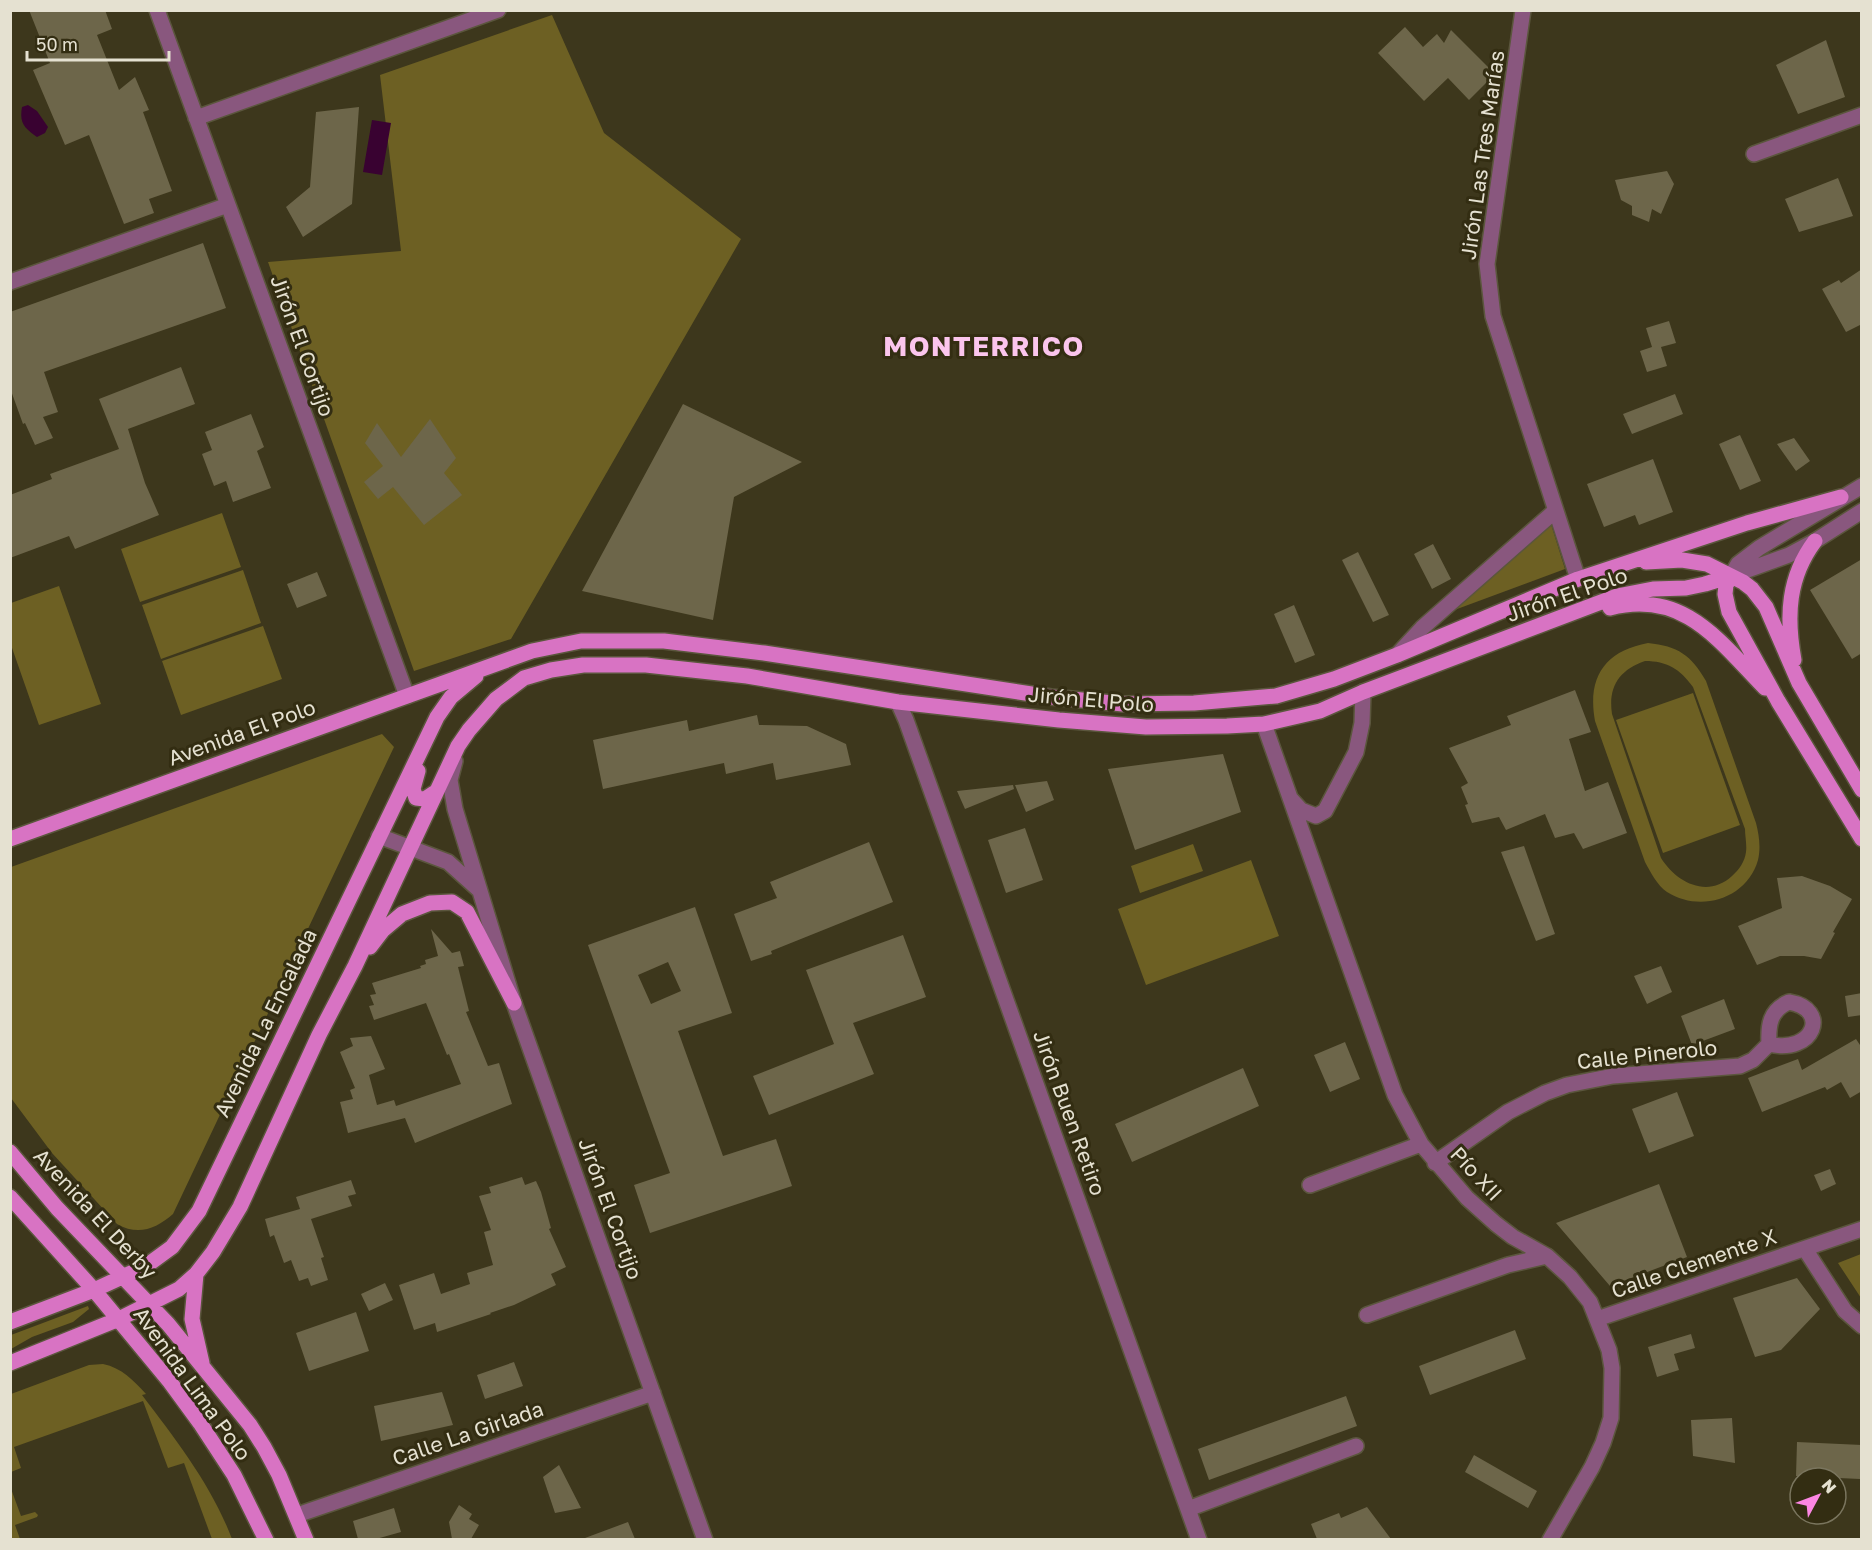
<svg xmlns="http://www.w3.org/2000/svg" width="1872" height="1550" viewBox="0 0 1872 1550" font-family="'Golos Text',sans-serif">
  <rect width="100%" height="100%" fill="#3d371c"/>
  <path fill="#6d6023" fill-rule="evenodd" d="M 552,15 L 604,133 L 741,239 L 511,639 L 414,671 L 268,262 L 401,251 L 380,75 Z
    M 222,513 L 241,567 L 140,602 L 121,549 Z
    M 1551,524 L 1565,569 L 1449,612 Z
    M 243,570 L 261,623 L 161,659 L 142,605 Z
    M 59,586 L 101,704 L 39,725 L 11,645 L 11,603 Z
    M 263,626 L 282,679 L 181,715 L 162,661 Z
    M 1648,643 C 1678,646 1691,655 1706,681 L 1756,823 C 1759,835 1761,847 1758,860 C 1747,899 1700,913 1667,892 C 1657,885 1651,873 1645,862 L 1595,721 C 1587,677 1605,651 1648,643 ZM 1645,661 C 1667,661 1680,669 1693,687 L 1745,829 C 1745,836 1747,845 1746,852 C 1745,861 1739,870 1732,876 C 1707,899 1676,882 1661,858 L 1612,714 C 1608,687 1619,670 1645,661 Z
    M 1693,693 L 1740,825 L 1663,853 L 1616,720 Z
    M 382,734 L 394,747 L 173,1214 C 156,1229 138,1236 117,1224 L 52,1153 L 11,1098 L 11,867 Z
    M 1193,844 L 1203,871 L 1140,893 L 1131,866 Z
    M 1251,860 L 1279,936 L 1146,985 L 1118,909 Z
    M 1861,1254 L 1862,1254 L 1861,1298 L 1838,1263 Z
    M 88,1306 L 89,1309 L 73,1322 L 32,1337 L 11,1349 L 11,1335 Z
    M 103,1364 C 122,1368 133,1380 146,1394 L 142,1395 C 177,1441 212,1486 232,1539 L 212,1539 L 184,1463 L 168,1468 L 143,1401 L 14,1447 L 21,1468 L 11,1472 L 11,1394 L 89,1365 Z
    M 10,1486 L 21,1516 L 35,1512 L 38,1515 L 37,1517 L 15,1525 L 20,1539 L 11,1539 Z"/>
  <path fill="#390231" d="M 28,105 L 37,111 L 48,127 L 45,133 L 37,137 C 25,128 19,124 22,107 Z
    M 372,120 L 391,123 L 382,175 L 363,172 Z"/>
  <path fill="#6d664a" fill-rule="evenodd" d="M 29,10 L 105,10 L 112,29 L 97,35 L 119,90 L 135,77 L 149,110 L 143,112 L 172,191 L 149,199 L 154,213 L 124,224 L 89,135 L 65,145 L 33,70 L 50,63 Z
    M 1405,27 L 1423,47 L 1437,34 L 1444,43 L 1451,30 L 1495,74 L 1469,100 L 1448,78 L 1424,101 L 1378,53 Z
    M 1826,40 L 1845,97 L 1798,114 L 1776,65 Z
    M 359,107 L 352,204 L 303,237 L 286,207 L 310,187 L 316,112 Z
    M 1667,171 L 1674,184 L 1661,214 L 1652,209 L 1649,222 L 1632,215 L 1632,206 L 1621,200 L 1615,180 Z
    M 1838,178 L 1853,216 L 1799,232 L 1785,199 Z
    M 203,243 L 226,308 L 44,372 L 58,412 L 43,417 L 53,438 L 35,445 L 25,423 L 23,424 L 10,388 L 10,312 Z
    M 1862,269 L 1862,324 L 1846,332 L 1822,289 L 1839,280 L 1841,283 Z
    M 1669,321 L 1676,343 L 1661,347 L 1667,366 L 1647,372 L 1640,351 L 1652,347 L 1646,328 Z
    M 181,367 L 195,404 L 128,429 L 145,483 L 159,515 L 75,549 L 69,536 L 10,558 L 10,495 L 52,479 L 50,474 L 119,449 L 99,399 Z
    M 1675,394 L 1683,414 L 1632,434 L 1623,414 Z
    M 683,404 L 802,462 L 734,497 L 713,620 L 582,591 Z
    M 251,414 L 264,447 L 257,451 L 271,488 L 233,502 L 226,481 L 214,486 L 202,454 L 212,450 L 205,432 Z
    M 430,419 L 456,458 L 444,473 L 462,495 L 424,525 L 393,487 L 378,499 L 364,482 L 383,466 L 365,443 L 377,423 L 401,457 Z
    M 1740,435 L 1761,481 L 1740,490 L 1719,444 Z
    M 1794,438 L 1810,461 L 1796,471 L 1777,444 Z
    M 1653,459 L 1673,512 L 1639,525 L 1635,515 L 1604,527 L 1587,484 Z
    M 1433,544 L 1451,579 L 1432,589 L 1414,554 Z
    M 1358,552 L 1389,615 L 1373,622 L 1342,560 Z
    M 1862,559 L 1862,653 L 1852,659 L 1810,590 Z
    M 317,572 L 327,596 L 297,608 L 287,584 Z
    M 1294,605 L 1315,655 L 1295,663 L 1274,614 Z
    M 1575,690 L 1591,732 L 1569,739 L 1585,791 L 1608,782 L 1627,833 L 1583,849 L 1574,833 L 1555,838 L 1545,814 L 1506,830 L 1499,817 L 1472,823 L 1465,805 L 1468,804 L 1461,787 L 1468,783 L 1449,748 L 1511,725 L 1507,716 Z
    M 757,715 L 759,725 L 807,726 L 846,744 L 851,765 L 776,780 L 773,763 L 726,774 L 724,763 L 603,789 L 593,740 L 687,720 L 689,731 Z
    M 1223,754 L 1241,812 L 1135,850 L 1108,769 Z
    M 1047,781 L 1054,800 L 1026,812 L 1015,785 Z
    M 1013,785 L 1014,789 L 965,809 L 957,791 Z
    M 1025,828 L 1043,880 L 1006,893 L 988,840 Z
    M 869,842 L 893,902 L 771,951 L 772,954 L 751,961 L 734,914 L 777,898 L 770,882 Z
    M 1524,846 L 1555,934 L 1536,941 L 1501,852 Z
    M 1802,876 L 1830,886 L 1852,899 L 1833,932 L 1835,933 L 1821,959 L 1804,956 L 1780,956 L 1757,965 L 1738,926 L 1782,908 L 1777,878 Z
    M 695,907 L 732,1013 L 678,1031 L 723,1156 L 776,1139 L 792,1186 L 650,1233 L 634,1185 L 670,1173 L 588,945 ZM 668,962 L 681,991 L 651,1004 L 638,975 Z
    M 431,929 L 452,953 L 460,951 L 464,966 L 458,967 L 469,1011 L 466,1012 L 488,1066 L 499,1063 L 512,1104 L 415,1143 L 405,1118 L 348,1133 L 340,1102 L 353,1099 L 350,1090 L 355,1088 L 340,1052 L 353,1046 L 350,1038 L 371,1036 L 385,1069 L 369,1075 L 377,1105 L 394,1100 L 396,1106 L 461,1084 L 449,1054 L 447,1055 L 426,1003 L 374,1020 L 369,1006 L 374,1005 L 370,995 L 376,994 L 372,983 L 421,968 L 420,966 L 426,964 L 425,960 L 438,956 Z
    M 903,935 L 926,997 L 853,1023 L 874,1074 L 769,1115 L 753,1076 L 834,1044 L 806,970 Z
    M 1661,966 L 1672,992 L 1647,1004 L 1634,976 Z
    M 1862,993 L 1862,1015 L 1848,1017 L 1845,996 Z
    M 1724,999 L 1735,1029 L 1692,1045 L 1681,1016 Z
    M 1856,1039 L 1862,1048 L 1862,1091 L 1850,1098 L 1841,1082 L 1827,1090 L 1825,1087 L 1762,1112 L 1748,1078 L 1798,1059 L 1802,1070 Z
    M 1345,1042 L 1360,1079 L 1330,1092 L 1314,1055 Z
    M 1243,1068 L 1259,1106 L 1132,1162 L 1115,1124 Z
    M 1677,1092 L 1694,1136 L 1649,1153 L 1632,1109 Z
    M 1830,1169 L 1836,1184 L 1821,1191 L 1814,1175 Z
    M 522,1177 L 525,1185 L 536,1181 L 541,1192 L 551,1228 L 549,1229 L 566,1267 L 551,1274 L 556,1285 L 514,1305 L 490,1313 L 491,1314 L 437,1332 L 435,1323 L 414,1330 L 399,1285 L 434,1273 L 441,1294 L 470,1284 L 467,1273 L 493,1265 L 484,1232 L 491,1230 L 479,1196 L 491,1193 L 489,1187 Z
    M 351,1180 L 356,1194 L 348,1196 L 352,1206 L 311,1219 L 324,1257 L 321,1258 L 328,1280 L 311,1286 L 308,1278 L 299,1281 L 291,1260 L 284,1263 L 274,1235 L 270,1237 L 265,1219 L 300,1209 L 296,1197 Z
    M 1659,1184 L 1687,1257 L 1610,1286 L 1556,1223 Z
    M 1797,1278 L 1820,1309 L 1781,1350 L 1755,1357 L 1733,1298 Z
    M 385,1283 L 393,1300 L 369,1311 L 361,1294 Z
    M 356,1312 L 369,1351 L 309,1371 L 296,1333 Z
    M 1515,1330 L 1526,1359 L 1430,1395 L 1419,1366 Z
    M 1691,1334 L 1695,1348 L 1674,1354 L 1679,1370 L 1657,1377 L 1648,1347 Z
    M 514,1362 L 523,1386 L 485,1399 L 477,1375 Z
    M 442,1392 L 453,1425 L 381,1441 L 374,1406 Z
    M 1346,1396 L 1357,1426 L 1209,1480 L 1198,1449 Z
    M 1732,1418 L 1735,1463 L 1693,1456 L 1691,1420 Z
    M 1797,1442 L 1862,1445 L 1860,1479 L 1796,1476 Z
    M 1474,1455 L 1537,1491 L 1528,1508 L 1465,1472 Z
    M 559,1465 L 581,1508 L 555,1513 L 543,1477 Z
    M 459,1505 L 472,1514 L 469,1519 L 479,1525 L 471,1539 L 452,1539 L 449,1522 Z
    M 1367,1507 L 1391,1539 L 1317,1539 L 1311,1524 L 1339,1513 L 1341,1518 Z
    M 394,1508 L 401,1532 L 376,1539 L 358,1539 L 353,1521 Z
    M 628,1522 L 635,1539 L 585,1539 L 585,1538 Z"/>
  <g fill="none" stroke-linecap="round" stroke-linejoin="round">
    <defs>
      <path id="minor" d="M 157,10 L 407,696
        M 1523,10 L 1487,264 L 1493,316 L 1578,579
        M 196,118 L 498,10
        M 1754,154 L 1862,115
        M 10,282 L 228,205
        M 1731,576 L 1738,564 L 1759,548 L 1862,486
        M 1731,576 L 1789,555 L 1815,541 L 1862,511
        M 1397,655 L 1422,628 L 1555,511
        M 898,702 L 906,720 L 1199,1540
        M 1264,724 L 1395,1095 L 1421,1144 L 1467,1198 L 1496,1224 L 1513,1237 L 1547,1256 L 1570,1277 L 1590,1302 L 1609,1350 L 1612,1368 L 1611,1418 L 1603,1443 L 1592,1467 L 1550,1540
        M 455,761 L 450,780 L 455,809 L 514,1003 L 705,1540
        M 1291,799 L 1301,810 L 1316,816 L 1325,811 L 1356,752 L 1362,723 L 1363,692
        M 379,836 L 448,862 L 478,889
        M 1789,1002 C 1831,1009 1814,1055 1769,1044 C 1768,1025 1770,1010 1789,1002 Z
        M 1435,1163 L 1508,1112 L 1545,1093 L 1567,1085 L 1613,1076 L 1740,1066 L 1753,1060 L 1769,1044
        M 1310,1185 L 1421,1144
        M 1805,1249 L 1845,1311 L 1862,1326
        M 1367,1315 L 1508,1265 L 1547,1256
        M 1597,1319 L 1862,1229
        M 1188,1509 L 1356,1446
        M 297,1515 L 653,1393"/>
      <path id="major" d="M 1646,562 L 1682,560 L 1707,564 L 1743,582 L 1752,589 L 1766,607 L 1799,683 L 1862,790
        M 1731,576 L 1726,585 L 1725,594 L 1729,612 L 1778,701 L 1862,839
        M 1610,608 C 1684,589 1719,641 1765,688
        M 1794,660 C 1786,616 1788,577 1815,541
        M 418,771 L 413,789 L 416,798 L 425,799 L 434,793
        M 10,839 L 532,651 L 581,641 L 664,641 L 764,653 L 1051,697 L 1123,704 L 1194,703 L 1276,696 L 1334,679 L 1397,655 L 1578,579 L 1747,523 L 1841,497
        M 370,947 L 383,930 L 402,914 L 430,903 L 452,902 L 467,912 L 514,1003
        M 10,1152 L 57,1208 L 168,1324 L 250,1425 L 264,1447 L 279,1475 L 306,1540
        M 10,1197 L 94,1290 L 170,1382 L 200,1423 L 234,1475 L 266,1540
        M 196,1274 L 192,1319 L 202,1363
        M 10,1322 L 94,1290 L 146,1266 L 172,1247 L 199,1211 L 437,717 L 451,697 L 476,676
        M 10,1363 L 119,1319 L 179,1289 L 196,1274 L 213,1252 L 240,1207 L 319,1035 L 355,966 L 458,746 L 469,730 L 496,699 L 524,678 L 551,670 L 583,665 L 646,665 L 747,676 L 898,702 L 1059,720 L 1146,727 L 1227,726 L 1264,724 L 1320,711 L 1363,692 L 1617,596 L 1653,589 L 1686,588 L 1705,584 L 1731,576"/>
    </defs>
    <use href="#minor" stroke="#5b563d" stroke-width="18"/>
    <use href="#major" stroke="#5b563d" stroke-width="18"/>
    <use href="#minor" stroke="#89577e" stroke-width="15"/>
    <use href="#major" stroke="#d873c3" stroke-width="15"/>
  </g>
  <g text-anchor="middle" stroke-width="6" stroke-linejoin="round" paint-order="stroke">
    <g font-size="21" fill="#e5e1d1" stroke="#332d12">
      <text transform="translate(1483 155) rotate(-82)" y="7">Jirón Las Tres Marías</text>
      <text transform="translate(302 346) rotate(70)" y="7">Jirón El Cortijo</text>
      <text transform="translate(1567 595) rotate(-19)" y="7">Jirón El Polo</text>
      <text transform="translate(1091 700) rotate(5)" y="7">Jirón El Polo</text>
      <text transform="translate(242 733) rotate(-20)" y="7">Avenida El Polo</text>
      <text transform="translate(266 1023) rotate(-64)" y="7">Avenida La Encalada</text>
      <text transform="translate(1647 1055) rotate(-6)" y="7">Calle Pinerolo</text>
      <text transform="translate(1069 1113) rotate(70)" y="7">Jirón Buen Retiro</text>
      <text transform="translate(1476 1174) rotate(47)" y="7">Pío XII</text>
      <text transform="translate(610 1209) rotate(70)" y="7">Jirón El Cortijo</text>
      <text transform="translate(95 1214) rotate(47)" y="7">Avenida El Derby</text>
      <text transform="translate(1694 1264) rotate(-19)" y="7">Calle Clemente X</text>
      <text transform="translate(192 1384) rotate(54)" y="7">Avenida Lima Polo</text>
      <text transform="translate(468 1434) rotate(-19)" y="7">Calle La Girlada</text>
    </g>
    <g font-size="27" font-weight="bold" letter-spacing="1.5" fill="#fbc5ed" stroke="#332d12">
      <text x="984" y="356">MONTERRICO</text>
    </g>
  </g>
  <rect width="1872" height="1550" fill="none" stroke="#e5e1d1" stroke-width="24"/>
  <g transform="translate(1818 1496) rotate(49)"><circle r="28" fill="#332d12" stroke="#7a755e" stroke-width="1.5"/>
  <path d="M0-4.5L10 22L0 15L-10 22Z" fill="#fc86e3"/>
  <text y="-9" font-size="16" font-weight="bold" text-anchor="middle" fill="#e5e1d1">N</text>
  </g>
  <path d="M27 51v9h142v-9" fill="none" stroke="#e5e1d1" stroke-width="3"/>
  <text x="36" y="51" font-size="18" fill="#e5e1d1" stroke="#332d12" stroke-width="4.5" paint-order="stroke">50 m</text>
</svg>
